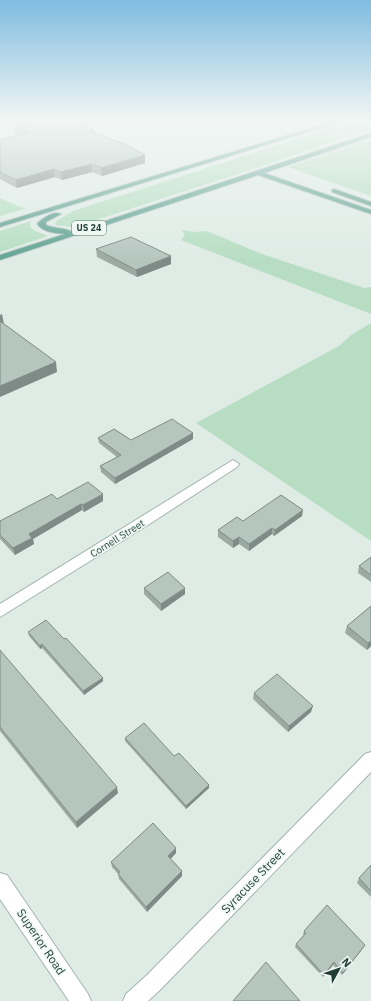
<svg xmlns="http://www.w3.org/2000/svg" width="371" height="1001" viewBox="0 0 371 1001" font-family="'IBM Plex Sans',sans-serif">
  <rect width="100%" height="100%" fill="#dfece6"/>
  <path fill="#b7dec2" d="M 352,121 L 371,121 L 371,128 L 284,159 L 81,225 L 71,227 L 55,225 L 56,221 L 72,212 L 70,212 Z
    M 371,140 L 371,196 L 288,167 Z
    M 0,198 L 20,207 L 27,208 L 0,216 Z
    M 31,221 L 30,227 L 35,231 L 48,236 L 0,252 L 0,231 Z
    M 182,230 L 195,232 L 207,231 L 262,254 L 364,288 L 371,287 L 371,314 L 181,240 L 185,235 Z
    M 371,323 L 371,541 L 196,423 L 339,346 L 351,335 Z"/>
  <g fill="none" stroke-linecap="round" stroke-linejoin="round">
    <defs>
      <path id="minor" d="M 233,460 L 239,464 L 237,467 L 151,523 L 0,617 L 0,604 Z
        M 371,752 L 371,772 L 161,989 L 148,1001 L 123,1001 L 126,994 L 147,975 L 365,754 Z
        M 0,873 L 7,875 L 88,994 L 91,1001 L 69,1001 L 0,899 Z"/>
      <path id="major" d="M 334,121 L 343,121 L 0,227 L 0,223 Z
        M 371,133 L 371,137 L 264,173 L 371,210 L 371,214 L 258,175 L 0,260 L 0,255 L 65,234 C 55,233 44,233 37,224 C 42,218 55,210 61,214 L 46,222 L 46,225 C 54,229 65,227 72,232 Z
        M 334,189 L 371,202 L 371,206 L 332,192 L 332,190 Z"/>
    </defs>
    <use href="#minor" stroke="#a2b4ad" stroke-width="2"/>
    <use href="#major" stroke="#c0c9c6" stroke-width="2"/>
    <use href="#minor" fill="#fff" fill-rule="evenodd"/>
    <use href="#major" fill="#61a493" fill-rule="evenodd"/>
  </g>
  <path fill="#9caaa4" d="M 14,127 L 94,130 L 94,132 L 145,155 L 145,163 L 102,176 L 92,172 L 62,180 L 55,177 L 17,188 L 0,179 L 0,140 L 18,135 L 15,134 Z
    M 96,249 L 171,264 L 137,277 L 97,257 Z
    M 98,438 L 131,440 L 193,439 L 115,484 L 101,472 L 100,466 L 117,457 L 99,443 Z
    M 57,499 L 103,501 L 84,512 L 82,510 L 33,539 L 34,544 L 15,555 L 0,539 L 0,521 Z
    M 302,516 L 274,536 L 272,534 L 249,551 L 239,544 L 233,548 L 218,537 L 218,530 L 243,521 Z
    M 371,557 L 371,582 L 358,573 L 359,566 Z
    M 144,588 L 185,594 L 161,611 L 144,594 Z
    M 371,606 L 371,646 L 367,650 L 345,633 L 347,626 Z
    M 28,632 L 64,639 L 103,678 L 103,681 L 84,695 L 42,648 L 40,649 L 29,636 Z
    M 0,650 L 118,793 L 77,828 L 0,731 Z
    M 254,693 L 311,712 L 288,732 L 253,699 Z
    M 125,738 L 174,756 L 209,785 L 209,788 L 186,809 L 125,741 Z
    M 176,853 L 171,859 L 182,871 L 182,876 L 147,912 L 119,879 L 118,874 L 112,867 L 111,862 Z
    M 371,865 L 371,897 L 357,883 L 359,878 Z
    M 304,931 L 365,945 L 342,975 L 333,965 L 323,977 L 295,947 L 296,944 L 304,935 L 303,934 Z"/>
  <path fill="#7f8b86" d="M 145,155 L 145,163 L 102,176 L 101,168 Z
    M 92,164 L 92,172 L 62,180 L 61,172 Z
    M 54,169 L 55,177 L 17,188 L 16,180 Z
    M 171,256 L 171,264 L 137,277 L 136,270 Z
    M 2,314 L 4,324 L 0,325 L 0,315 Z
    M 56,362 L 57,372 L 0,397 L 0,386 Z
    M 193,433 L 193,439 L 115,484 L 115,478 Z
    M 103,494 L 103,501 L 84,512 L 83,505 Z
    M 81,504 L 82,510 L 33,539 L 34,544 L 15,555 L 13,548 L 29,534 Z
    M 303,510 L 302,516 L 274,536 L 275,530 Z
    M 272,528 L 272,534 L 249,551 L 249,544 Z
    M 239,537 L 239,544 L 233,548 L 233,541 Z
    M 185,588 L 185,594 L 161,611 L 161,604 Z
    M 371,641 L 371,646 L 367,650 L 368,643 Z
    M 42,644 L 42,648 L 40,649 L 40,646 Z
    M 103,678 L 103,681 L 84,695 L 83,691 Z
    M 313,706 L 311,712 L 288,732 L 289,726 Z
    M 209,785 L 209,788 L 186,809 L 186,806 Z
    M 117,787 L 118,793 L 77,828 L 76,822 Z
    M 176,848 L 176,853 L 168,861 L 168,856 Z
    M 182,871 L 182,876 L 147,912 L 146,907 Z
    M 365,945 L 364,947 L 342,975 L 343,973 Z
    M 334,962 L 333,965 L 323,977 L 324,975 Z"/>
  <path fill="#b5c6bf" stroke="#7f8b86" d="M 39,121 L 72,121 L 94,130 L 90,131 L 127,145 L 145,155 L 101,168 L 92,164 L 61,172 L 54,169 L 16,180 L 0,172 L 0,140 L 28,133 L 14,127 Z
    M 131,237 L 171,256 L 136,270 L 96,249 Z
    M 0,321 L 56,362 L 0,386 Z
    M 172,419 L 193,433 L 115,478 L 100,466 L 121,455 L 98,438 L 114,429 L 131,440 Z
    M 88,482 L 103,494 L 83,505 L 81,504 L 29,534 L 32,538 L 13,548 L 0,535 L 0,521 L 52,494 L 57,499 Z
    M 281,495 L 303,510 L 275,530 L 272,528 L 249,544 L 239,537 L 233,541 L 218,530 L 237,517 L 243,521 Z
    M 371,557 L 371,575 L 359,566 Z
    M 168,572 L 185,588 L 161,604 L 144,588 Z
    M 371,606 L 371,641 L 368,643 L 347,626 Z
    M 46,620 L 64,639 L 66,638 L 103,678 L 83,691 L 42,644 L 40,646 L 28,632 Z
    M 0,650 L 117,787 L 76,822 L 0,727 Z
    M 277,674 L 313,706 L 289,726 L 254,693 Z
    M 144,723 L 174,756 L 179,753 L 209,785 L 186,806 L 125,738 Z
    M 153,823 L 176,848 L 168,856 L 182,871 L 146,907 L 118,874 L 120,872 L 111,862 Z
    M 371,865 L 371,891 L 359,878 Z
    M 327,905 L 365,945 L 343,973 L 334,962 L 324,975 L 296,944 L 306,933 L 304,931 Z
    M 266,962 L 300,1001 L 233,1001 Z"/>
  <linearGradient id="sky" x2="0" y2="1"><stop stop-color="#80bce0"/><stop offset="0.46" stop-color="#f1f6f4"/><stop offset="1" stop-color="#f1f6f4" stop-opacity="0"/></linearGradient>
  <rect width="371" height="261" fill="url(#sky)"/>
  <g text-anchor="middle" stroke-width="3.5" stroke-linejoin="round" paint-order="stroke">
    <rect fill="#f0f8f4" stroke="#5e756e" stroke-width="1" x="72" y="221" width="34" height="14" rx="3"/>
    <g font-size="9" font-weight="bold" fill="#1f3d35">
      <text x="89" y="231">US 24</text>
    </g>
    <g font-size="10" fill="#1f3d35" stroke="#f0f8f4">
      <text transform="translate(117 538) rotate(-32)" y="4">Cornell Street</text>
    </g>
    <g font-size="12" fill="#1f3d35" stroke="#f0f8f4">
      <text transform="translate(253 881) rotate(-46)" y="4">Syracuse Street</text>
      <text transform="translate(41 942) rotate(56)" y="4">Superior Road</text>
    </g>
  </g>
  <g transform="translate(339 969) rotate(50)" stroke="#f0f8f4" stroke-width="3" paint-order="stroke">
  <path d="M0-3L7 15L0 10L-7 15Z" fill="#1f3d35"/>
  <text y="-6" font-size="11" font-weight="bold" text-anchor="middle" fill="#1f3d35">N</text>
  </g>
</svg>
